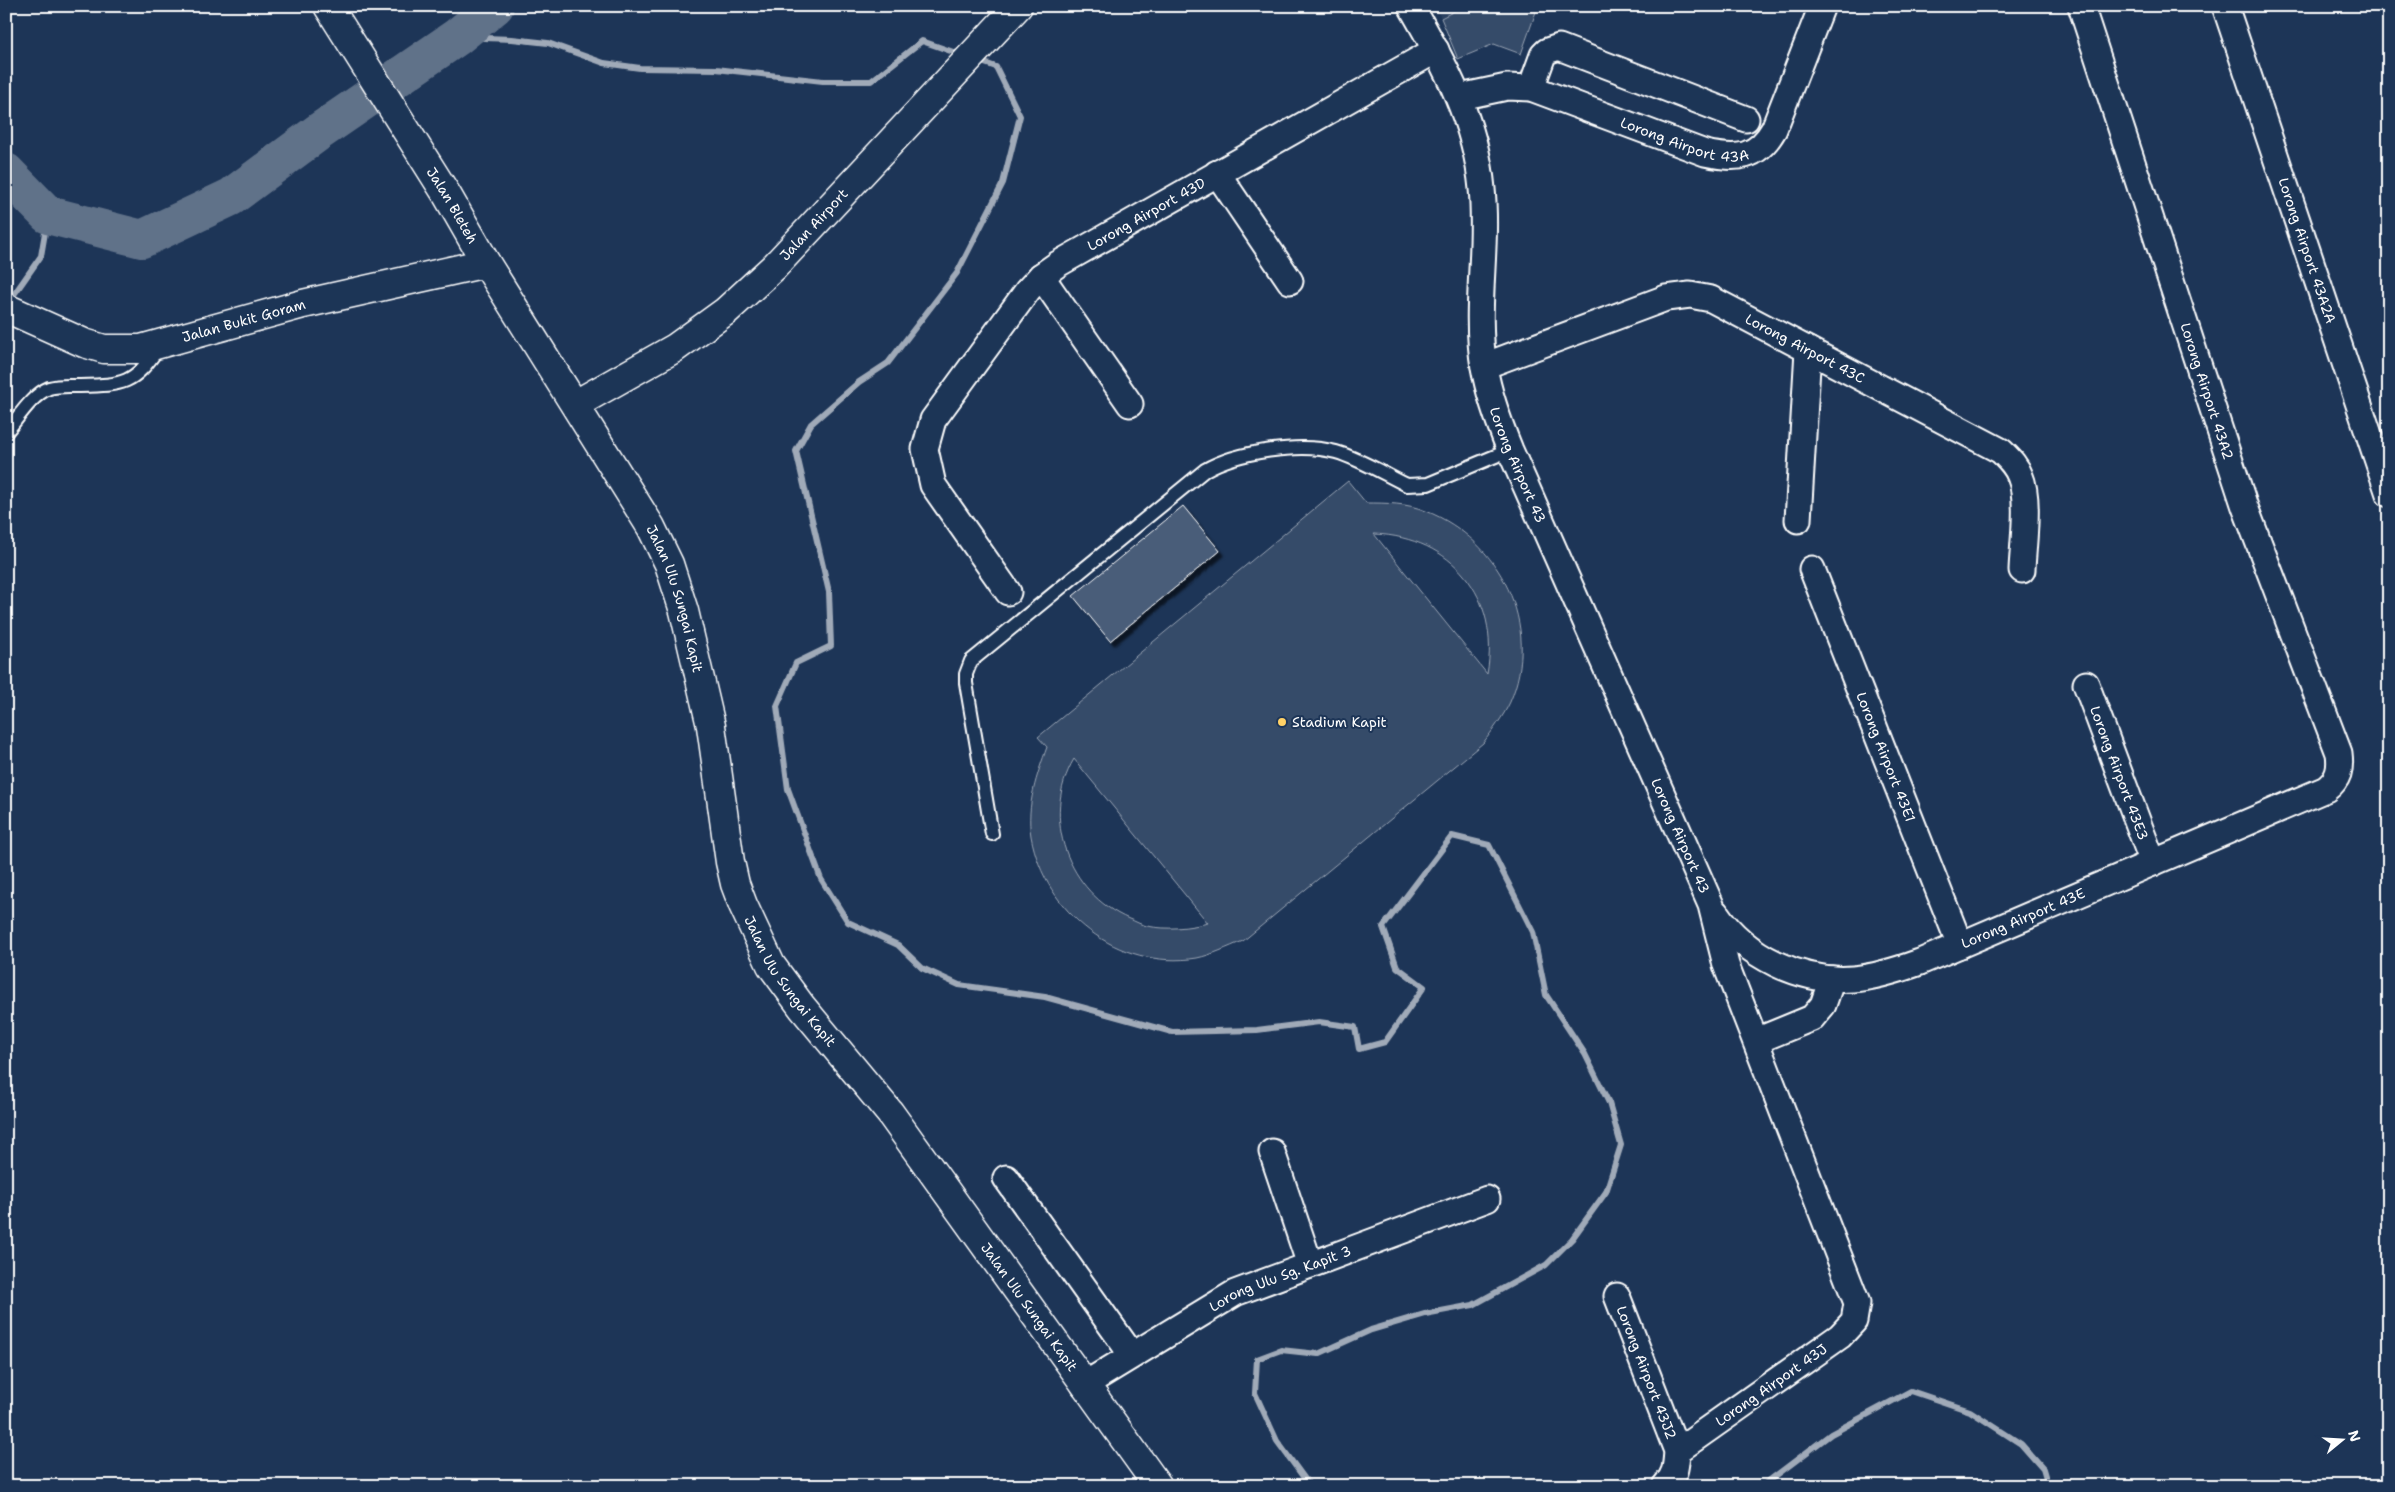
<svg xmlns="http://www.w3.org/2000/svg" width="2395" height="1492" viewBox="0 0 2395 1492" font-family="'Shantell Sans',sans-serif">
  <defs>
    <filter id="shadow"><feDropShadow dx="4.5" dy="4.5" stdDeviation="1" flood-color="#0009"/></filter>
  </defs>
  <rect width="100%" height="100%" fill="#1d3557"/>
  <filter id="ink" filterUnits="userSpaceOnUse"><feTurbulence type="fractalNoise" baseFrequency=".02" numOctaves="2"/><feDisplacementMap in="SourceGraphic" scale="10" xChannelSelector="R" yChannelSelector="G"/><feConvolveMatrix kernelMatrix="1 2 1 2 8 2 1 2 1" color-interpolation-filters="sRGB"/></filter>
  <g filter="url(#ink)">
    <path fill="#2a4161" d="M 1435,6 L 1464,6 L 1441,18 Z"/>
    <path fill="#364b69" stroke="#9aa5b4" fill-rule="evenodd" d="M 1464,6 L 1538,6 L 1521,54 L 1494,44 L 1458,59 L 1441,18 Z
      M 1348,481 L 1366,503 C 1386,503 1407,503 1426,511 C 1500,540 1543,626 1510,702 C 1503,717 1493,730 1483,743 L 1243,941 C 1228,947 1212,955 1197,958 C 1118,971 1045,913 1031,836 C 1026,805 1037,775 1047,747 L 1038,737 ZM 1374,534 C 1452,537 1501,597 1487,674 ZM 1074,759 L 1208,923 C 1188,928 1167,930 1147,926 C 1141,925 1135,921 1129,919 C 1068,893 1040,817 1074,759 Z"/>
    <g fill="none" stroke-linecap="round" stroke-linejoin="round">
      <path stroke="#a0aab8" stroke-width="6" d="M 457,37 L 512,39 L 548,43 L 604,63 L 640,68 L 716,69 L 823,81 L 871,81 L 922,41 L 962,55
        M 976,60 L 996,67 L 1020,116 L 1003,183 L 957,273 L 888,363 L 859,382 L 811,424 L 796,451 L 829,592 L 831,646 L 796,663 L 777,706 L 788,789 L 821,879 L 848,922 L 898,945 L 922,968 L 959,985 L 1045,997 L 1172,1032 L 1257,1030 L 1319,1022 L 1355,1027 L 1359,1049 L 1385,1042 L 1424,987 L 1397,967 L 1383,927 L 1452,836 L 1489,845 L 1533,932 L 1546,995 L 1585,1054 L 1609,1103 L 1621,1145 L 1606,1192 L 1572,1239 L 1546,1265 L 1473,1305 L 1425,1314 L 1371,1330 L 1318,1354 L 1281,1350 L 1257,1359 L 1255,1393 L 1277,1441 L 1310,1486
        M 8,303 L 41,256 L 48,215
        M 1762,1486 L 1831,1434 L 1911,1391 L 1970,1411 L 2021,1444 L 2043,1469 L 2048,1486"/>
      <path stroke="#617289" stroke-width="38" d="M 6,172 L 48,215 L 142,239 L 231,197 L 320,131 L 457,37 L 495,6"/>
    </g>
    <path fill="#4a5d79" stroke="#fff" filter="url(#shadow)" d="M 1183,506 L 1220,551 L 1110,641 L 1073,596 Z"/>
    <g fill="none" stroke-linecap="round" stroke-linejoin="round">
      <defs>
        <path id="lane" d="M 6,432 C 18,418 32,395 49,388 C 59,385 69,386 79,386 C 124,385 133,385 159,347
          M 992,834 L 966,683 L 966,674 L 971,661 L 1205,470 C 1236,452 1301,442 1336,452 C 1360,459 1384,474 1407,485 L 1428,484 L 1510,450"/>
        <g id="street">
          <path id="s1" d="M 1411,6 C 1444,63 1476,122 1482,189 C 1488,248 1474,309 1484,367 C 1489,396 1499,423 1510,450 L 1711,905 L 1726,965 L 1857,1303 L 1854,1321 L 1840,1336 L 1677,1451"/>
          <path id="s2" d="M 2225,6 L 2389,494"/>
          <path d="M 1531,88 L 1543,55 L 1547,51 L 1559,47 L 1746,119"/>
          <path id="s3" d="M 1460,97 L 1507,87 L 1531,88 L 1705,153 C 1737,160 1757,159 1774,129 L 1822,6"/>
          <path d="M 1217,173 L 1290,281"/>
          <path d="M 1041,276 L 1130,404"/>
          <path id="s4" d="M 1484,366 L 1666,298 L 1690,295 L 1711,299 L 2001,451 C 2009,459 2016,465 2020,476 C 2030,499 2023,544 2022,570"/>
          <path d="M 1798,520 L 1808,350"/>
          <path id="s5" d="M 1812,569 L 1960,945"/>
          <path id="s6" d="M 1008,592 L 933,485 L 925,449 L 933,420 L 1028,290 L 1041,276 L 1058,264 L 1436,50"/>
          <path id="s7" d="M 2086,684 L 2153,863"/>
          <path id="s8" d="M 1716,913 C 1745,956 1801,983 1853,979 C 1876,977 1898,970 1920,962 L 2326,789 C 2339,779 2341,769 2339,753 L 2245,507 L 2081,6"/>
          <path d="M 1756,1041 L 1812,1018 L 1823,1005 L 1832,979"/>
          <path d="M 1272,1152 L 1310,1265"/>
          <path d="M 1006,1178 L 1132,1355"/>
          <path id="s9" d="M 1617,1296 L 1677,1451 C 1676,1465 1676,1475 1665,1486"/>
          <path id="s10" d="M 1084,1385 L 1235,1293 L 1487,1199"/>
        </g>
        <g id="secondary">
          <path id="s11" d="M 328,6 L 447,195 L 486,263 L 651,527 L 669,564 L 684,611 L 711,726 L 730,862 L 735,884 L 743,905 L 771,965 L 802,1007 L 890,1113 L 1158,1486"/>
          <path id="s12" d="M 6,308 L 84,343 L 104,349 L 141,349 L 303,304 L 486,263"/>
          <path id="s13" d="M 576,404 L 675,348 L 726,311 L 774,267 L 1018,6"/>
        </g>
      </defs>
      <use href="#lane" stroke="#fff" stroke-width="16"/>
      <use href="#street" stroke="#fff" stroke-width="29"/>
      <use href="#secondary" stroke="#fff" stroke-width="31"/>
      <use href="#lane" stroke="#1d3557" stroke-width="12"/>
      <use href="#street" stroke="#1d3557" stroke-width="25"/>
      <use href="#secondary" stroke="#1d3557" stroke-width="28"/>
    </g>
  </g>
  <circle fill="#ffd166" stroke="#1d3557" stroke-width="2" cx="1282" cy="722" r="5"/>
  <g text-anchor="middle" stroke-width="4" stroke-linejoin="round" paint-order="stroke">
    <g font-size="14" fill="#fff" stroke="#1d3557">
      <text dy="5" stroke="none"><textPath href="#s3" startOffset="235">Lorong Airport 43A</textPath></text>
      <text dy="5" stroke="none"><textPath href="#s11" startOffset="235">Jalan Bleteh</textPath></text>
      <text dy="5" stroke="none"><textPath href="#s6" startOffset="500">Lorong Airport 43D</textPath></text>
      <text dy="5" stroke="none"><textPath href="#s13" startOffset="300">Jalan Airport</textPath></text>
      <text dy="5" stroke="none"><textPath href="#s2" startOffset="258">Lorong Airport 43A2A</textPath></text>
      <text dy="5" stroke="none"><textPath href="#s12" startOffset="250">Jalan Bukit Goram</textPath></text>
      <text dy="5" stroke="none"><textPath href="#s4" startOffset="346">Lorong Airport 43C</textPath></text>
      <text transform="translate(2207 391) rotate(72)" y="5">Lorong Airport 43A2</text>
      <text dy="5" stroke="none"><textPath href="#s1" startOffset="480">Lorong Airport 43</textPath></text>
      <text dy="5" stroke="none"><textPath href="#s11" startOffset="689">Jalan Ulu Sungai Kapit</textPath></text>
      <text dy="5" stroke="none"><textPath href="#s5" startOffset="202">Lorong Airport 43E1</textPath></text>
      <text dy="5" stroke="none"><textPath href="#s7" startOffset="95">Lorong Airport 43E3</textPath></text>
      <text dy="5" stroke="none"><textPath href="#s1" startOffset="885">Lorong Airport 43</textPath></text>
      <text dy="5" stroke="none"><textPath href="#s8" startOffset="340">Lorong Airport 43E</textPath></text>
      <text dy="5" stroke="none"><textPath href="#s11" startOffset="1094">Jalan Ulu Sungai Kapit</textPath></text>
      <text dy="5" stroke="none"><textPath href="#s10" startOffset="224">Lorong Ulu Sg. Kapit 3</textPath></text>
      <text dy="5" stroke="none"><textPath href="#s11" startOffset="1499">Jalan Ulu Sungai Kapit</textPath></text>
      <text dy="5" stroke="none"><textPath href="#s9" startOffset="82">Lorong Airport 43J2</textPath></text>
      <text transform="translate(1771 1385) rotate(-35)" y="5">Lorong Airport 43J</text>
    </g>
    <g font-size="14" fill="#fff" stroke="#1d3557" text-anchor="start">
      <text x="1292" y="727">Stadium Kapit</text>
    </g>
  </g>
  <rect width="2395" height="1492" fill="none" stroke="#1d3557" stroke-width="25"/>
  <rect x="12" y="12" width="2370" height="1467" fill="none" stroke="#fff" stroke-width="2" filter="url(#ink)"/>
  <g transform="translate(2342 1440) rotate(72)" stroke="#1d3557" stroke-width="4" paint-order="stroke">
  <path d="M0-4L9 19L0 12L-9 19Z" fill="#ffffff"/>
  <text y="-8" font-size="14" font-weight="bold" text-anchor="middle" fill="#ffffff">N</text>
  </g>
</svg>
